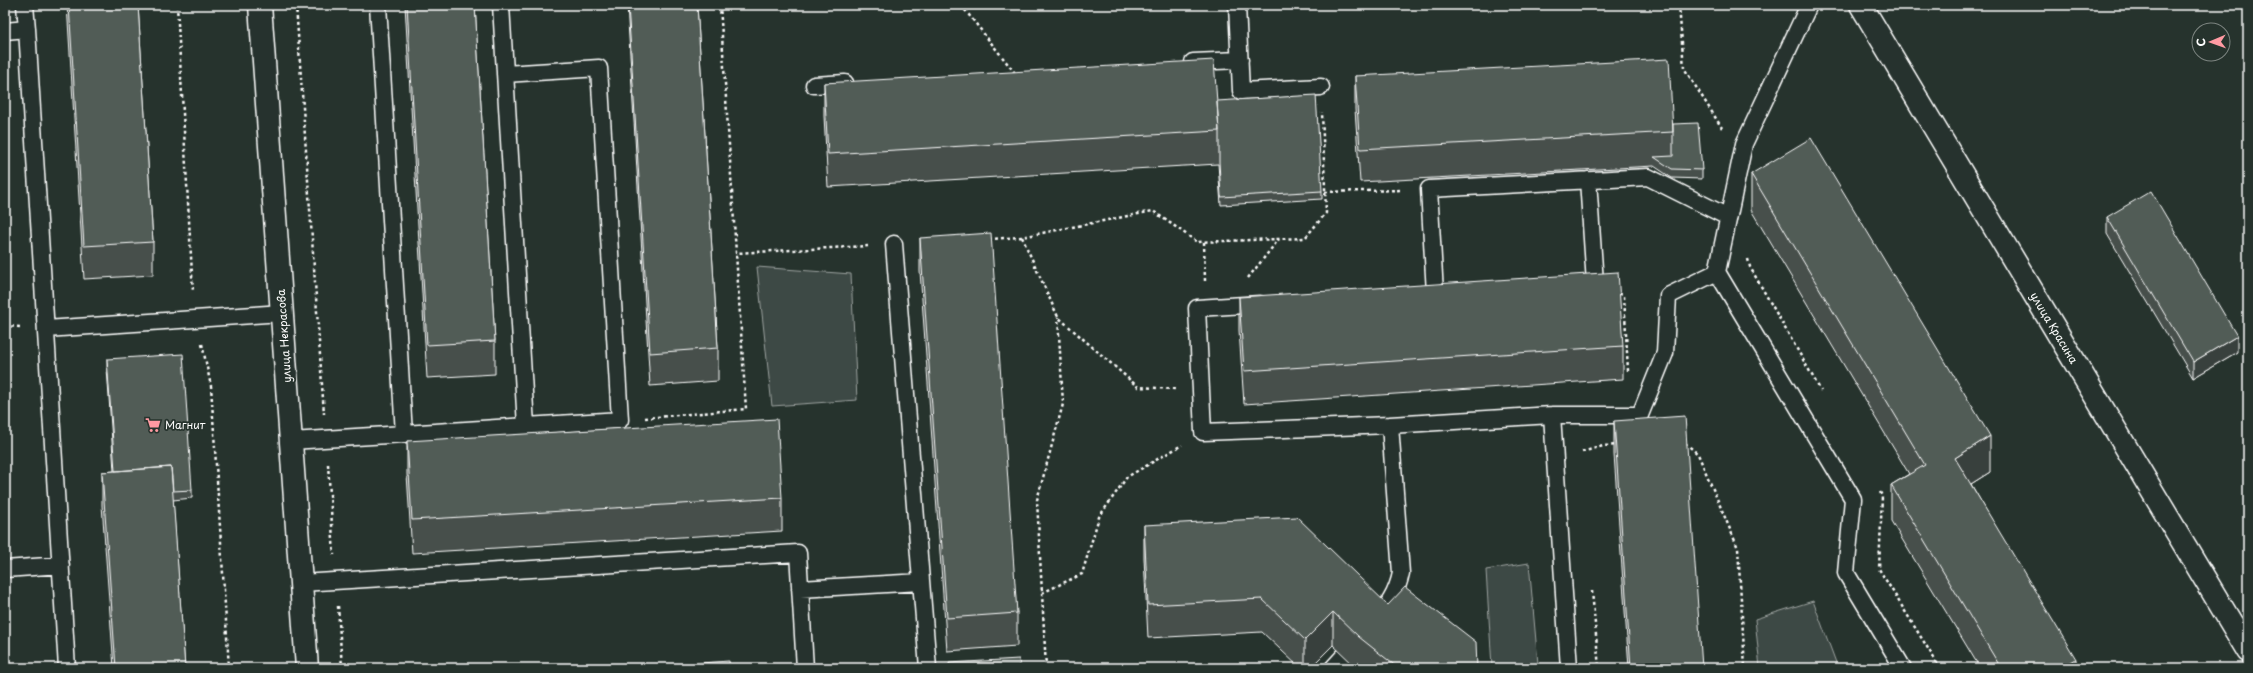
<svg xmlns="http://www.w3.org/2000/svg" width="2253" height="673" viewBox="0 0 2253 673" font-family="'Playpen Sans',sans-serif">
  <rect width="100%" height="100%" fill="#26332d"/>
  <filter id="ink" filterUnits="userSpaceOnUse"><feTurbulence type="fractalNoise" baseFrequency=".025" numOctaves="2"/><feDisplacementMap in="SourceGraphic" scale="8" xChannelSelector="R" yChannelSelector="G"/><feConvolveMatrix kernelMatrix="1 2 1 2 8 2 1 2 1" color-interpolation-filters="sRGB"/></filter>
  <g filter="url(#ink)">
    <path fill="#3e4944" stroke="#9ea4a2" d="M 757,267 L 851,274 L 857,400 L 772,406 Z
      M 1529,563 L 1538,664 L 1492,667 L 1486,570 Z
      M 1813,601 L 1838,668 L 1760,668 L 1755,619 Z"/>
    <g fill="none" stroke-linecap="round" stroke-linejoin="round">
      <defs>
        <path id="lane" d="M 501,5 L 526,426
          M 1237,5 L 1241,91 L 1321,87
          M 1809,5 L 1744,144 L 1717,272 L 1853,499 L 1846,573 L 1903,668
          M 27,29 L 67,668
          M 5,31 L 27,29 L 25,5
          M 1193,62 L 1240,60
          M 814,85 L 845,83
          M 894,244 L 928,668
          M 1581,284 L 1595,283 L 1588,180
          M 1435,293 L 1429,189 L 1648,177 L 1728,217
          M 1260,304 L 1197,308 L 1203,432 L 1390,425 L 1552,415 L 1640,415 L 1665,353 L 1668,296 L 1717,272
          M 46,329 L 282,313
          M 1552,415 L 1569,668
          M 404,434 L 620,420 L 599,68 L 505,74
          M 291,441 L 404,434 L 378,5
          M 5,569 L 61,565
          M 301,583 L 798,553 L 805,668
          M 800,589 L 921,582
          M 1375,622 C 1388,606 1397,593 1401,573 L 1390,425
          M 1333,668 L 1344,656"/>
        <path id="secondary" d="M 260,5 L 307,668"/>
        <path id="primary" d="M 1861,5 L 2248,651"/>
      </defs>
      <use href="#lane" stroke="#fff" stroke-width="19"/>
      <use href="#secondary" stroke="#fff" stroke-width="25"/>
      <use href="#primary" stroke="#fff" stroke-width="25"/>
      <path stroke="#fff" stroke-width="2.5" stroke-dasharray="3 3" stroke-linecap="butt" d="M 177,5 L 193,292
        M 296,5 L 324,414
        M 720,5 L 736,253 L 868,246
        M 961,5 L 1015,73
        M 1679,5 L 1684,68 L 1722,128
        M 720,9 L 744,5
        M 1325,192 L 1402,190
        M 1022,237 L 1058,317 L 1138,387 L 1175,389
        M 989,239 L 1022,237 L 1153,211 L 1197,242 L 1305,238 L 1326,213 L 1322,112
        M 1204,242 L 1205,281
        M 1748,259 L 1750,267 L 1821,391
        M 1248,278 L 1279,239
        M 1619,293 L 1624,296 L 1628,371
        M 5,326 L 20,327
        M 202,344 L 211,386 L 229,668
        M 645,418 L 746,409 L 736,253
        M 1685,443 L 1698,454 L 1738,548 L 1745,668
        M 1582,452 L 1603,446 L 1618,445
        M 328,464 L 334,555
        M 1880,492 L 1882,496 L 1879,569 L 1940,668
        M 1592,591 L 1599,668
        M 1042,593 L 1082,574 L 1099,517 L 1127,477 L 1182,445
        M 338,606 L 342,668
        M 1046,668 L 1037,500 L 1063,404 L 1058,317"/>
      <use href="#lane" stroke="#26332d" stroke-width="16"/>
      <use href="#secondary" stroke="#26332d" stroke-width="22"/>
      <use href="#primary" stroke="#26332d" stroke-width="22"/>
    </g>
    <path fill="#464f4b" stroke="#fff" d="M 67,5 L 138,5 L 153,242 L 153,275 L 84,279 Z
      M 405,5 L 475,5 L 495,341 L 495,374 L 427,378 Z
      M 627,5 L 697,5 L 718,348 L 718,381 L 650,386 Z
      M 1355,76 L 1673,124 L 1702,170 L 1702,179 L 1672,178 L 1654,166 L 1360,182 L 1355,109 Z
      M 824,83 L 1217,101 L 1322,191 L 1322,199 L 1221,205 L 1218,164 L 828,187 L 824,116 Z
      M 1751,174 L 1990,472 L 1971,484 L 2076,668 L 1980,668 L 1891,521 L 1891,485 L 1909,474 L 1751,210 Z
      M 2107,217 L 2237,352 L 2193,378 L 2107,234 Z
      M 920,238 L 1017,613 L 1017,646 L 947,651 L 920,271 Z
      M 1239,297 L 1623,346 L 1623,379 L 1244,404 L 1239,330 Z
      M 107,359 L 192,490 L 192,498 L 173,500 L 185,668 L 114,668 L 102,505 L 102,472 L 114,471 L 107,368 Z
      M 1614,421 L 1702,668 L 1629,668 L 1614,454 Z
      M 407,441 L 782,498 L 782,531 L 412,553 L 407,474 Z
      M 1144,525 L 1388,605 L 1477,668 L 1357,668 L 1333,645 L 1310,668 L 1300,668 L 1262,632 L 1148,638 L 1144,558 Z"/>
    <path fill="#39403d" stroke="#fff" d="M 2237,336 L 2237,352 L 2193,378 L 2193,362 Z
      M 1990,436 L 1990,472 L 1955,494 L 1955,458 Z
      M 1333,612 L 1333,645 L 1310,668 L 1305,668 L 1305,640 Z
      M 2076,659 L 2076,668 L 2061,668 Z"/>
    <path fill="#515c57" stroke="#fff" d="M 69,5 L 138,5 L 153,242 L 84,246 Z
      M 407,5 L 475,5 L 495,341 L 427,345 Z
      M 628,5 L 697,5 L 718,348 L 650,353 Z
      M 1669,59 L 1673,132 L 1360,149 L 1355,76 Z
      M 1214,60 L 1219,131 L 828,154 L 824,83 Z
      M 1316,95 L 1322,191 L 1221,197 L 1219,162 L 1219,131 L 1217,101 Z
      M 1698,123 L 1702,170 L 1672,169 L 1654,157 L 1673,156 L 1673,124 Z
      M 1811,138 L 1990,436 L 1955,458 L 2076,659 L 2061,668 L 2001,668 L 1891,485 L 1925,465 L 1751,174 Z
      M 2151,191 L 2237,336 L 2193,362 L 2107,217 Z
      M 991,233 L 1017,613 L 947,618 L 920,238 Z
      M 1618,272 L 1623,346 L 1244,371 L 1239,297 Z
      M 183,354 L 192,490 L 173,491 L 171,467 L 115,471 L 107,359 Z
      M 1685,416 L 1702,668 L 1631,668 L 1614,421 Z
      M 777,419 L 782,498 L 412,520 L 407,441 Z
      M 171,467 L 185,668 L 116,668 L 102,472 Z
      M 1297,517 L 1388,605 L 1405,587 L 1476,642 L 1477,668 L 1398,668 L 1359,637 L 1333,612 L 1305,640 L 1262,599 L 1148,605 L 1144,525 Z
      M 1019,659 L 1020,668 L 950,668 L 949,663 Z
      M 729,661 L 730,668 L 630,668 Z"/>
  </g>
  <defs>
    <symbol id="supermarket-bare" viewBox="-9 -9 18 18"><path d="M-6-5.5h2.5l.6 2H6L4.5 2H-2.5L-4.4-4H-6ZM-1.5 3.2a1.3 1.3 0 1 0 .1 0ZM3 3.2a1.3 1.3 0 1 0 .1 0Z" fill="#ff9aa2" stroke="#26332d" stroke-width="2.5" paint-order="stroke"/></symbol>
  </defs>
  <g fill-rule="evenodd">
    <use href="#supermarket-bare" x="142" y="414" width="22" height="22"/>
  </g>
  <g text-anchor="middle" stroke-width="3.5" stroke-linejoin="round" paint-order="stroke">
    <g font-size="11" fill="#fff" stroke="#26332d">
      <text transform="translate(2054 328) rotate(59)" y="4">улица Красина</text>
      <text transform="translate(284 336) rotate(-94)" y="4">улица Некрасова</text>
    </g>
    <g font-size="11" fill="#fff" stroke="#26332d" text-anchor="start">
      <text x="165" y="429">Магнит</text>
    </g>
  </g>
  <rect width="2253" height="673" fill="none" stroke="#26332d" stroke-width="20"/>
  <rect x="10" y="10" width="2233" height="653" fill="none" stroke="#fff" stroke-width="1.5" filter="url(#ink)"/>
  <g transform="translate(2211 42) rotate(268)"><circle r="19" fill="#26332d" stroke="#7d8581"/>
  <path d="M0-3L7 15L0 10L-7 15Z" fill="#ff9aa2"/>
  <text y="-6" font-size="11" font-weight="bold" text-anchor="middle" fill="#ffffff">С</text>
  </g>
</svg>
